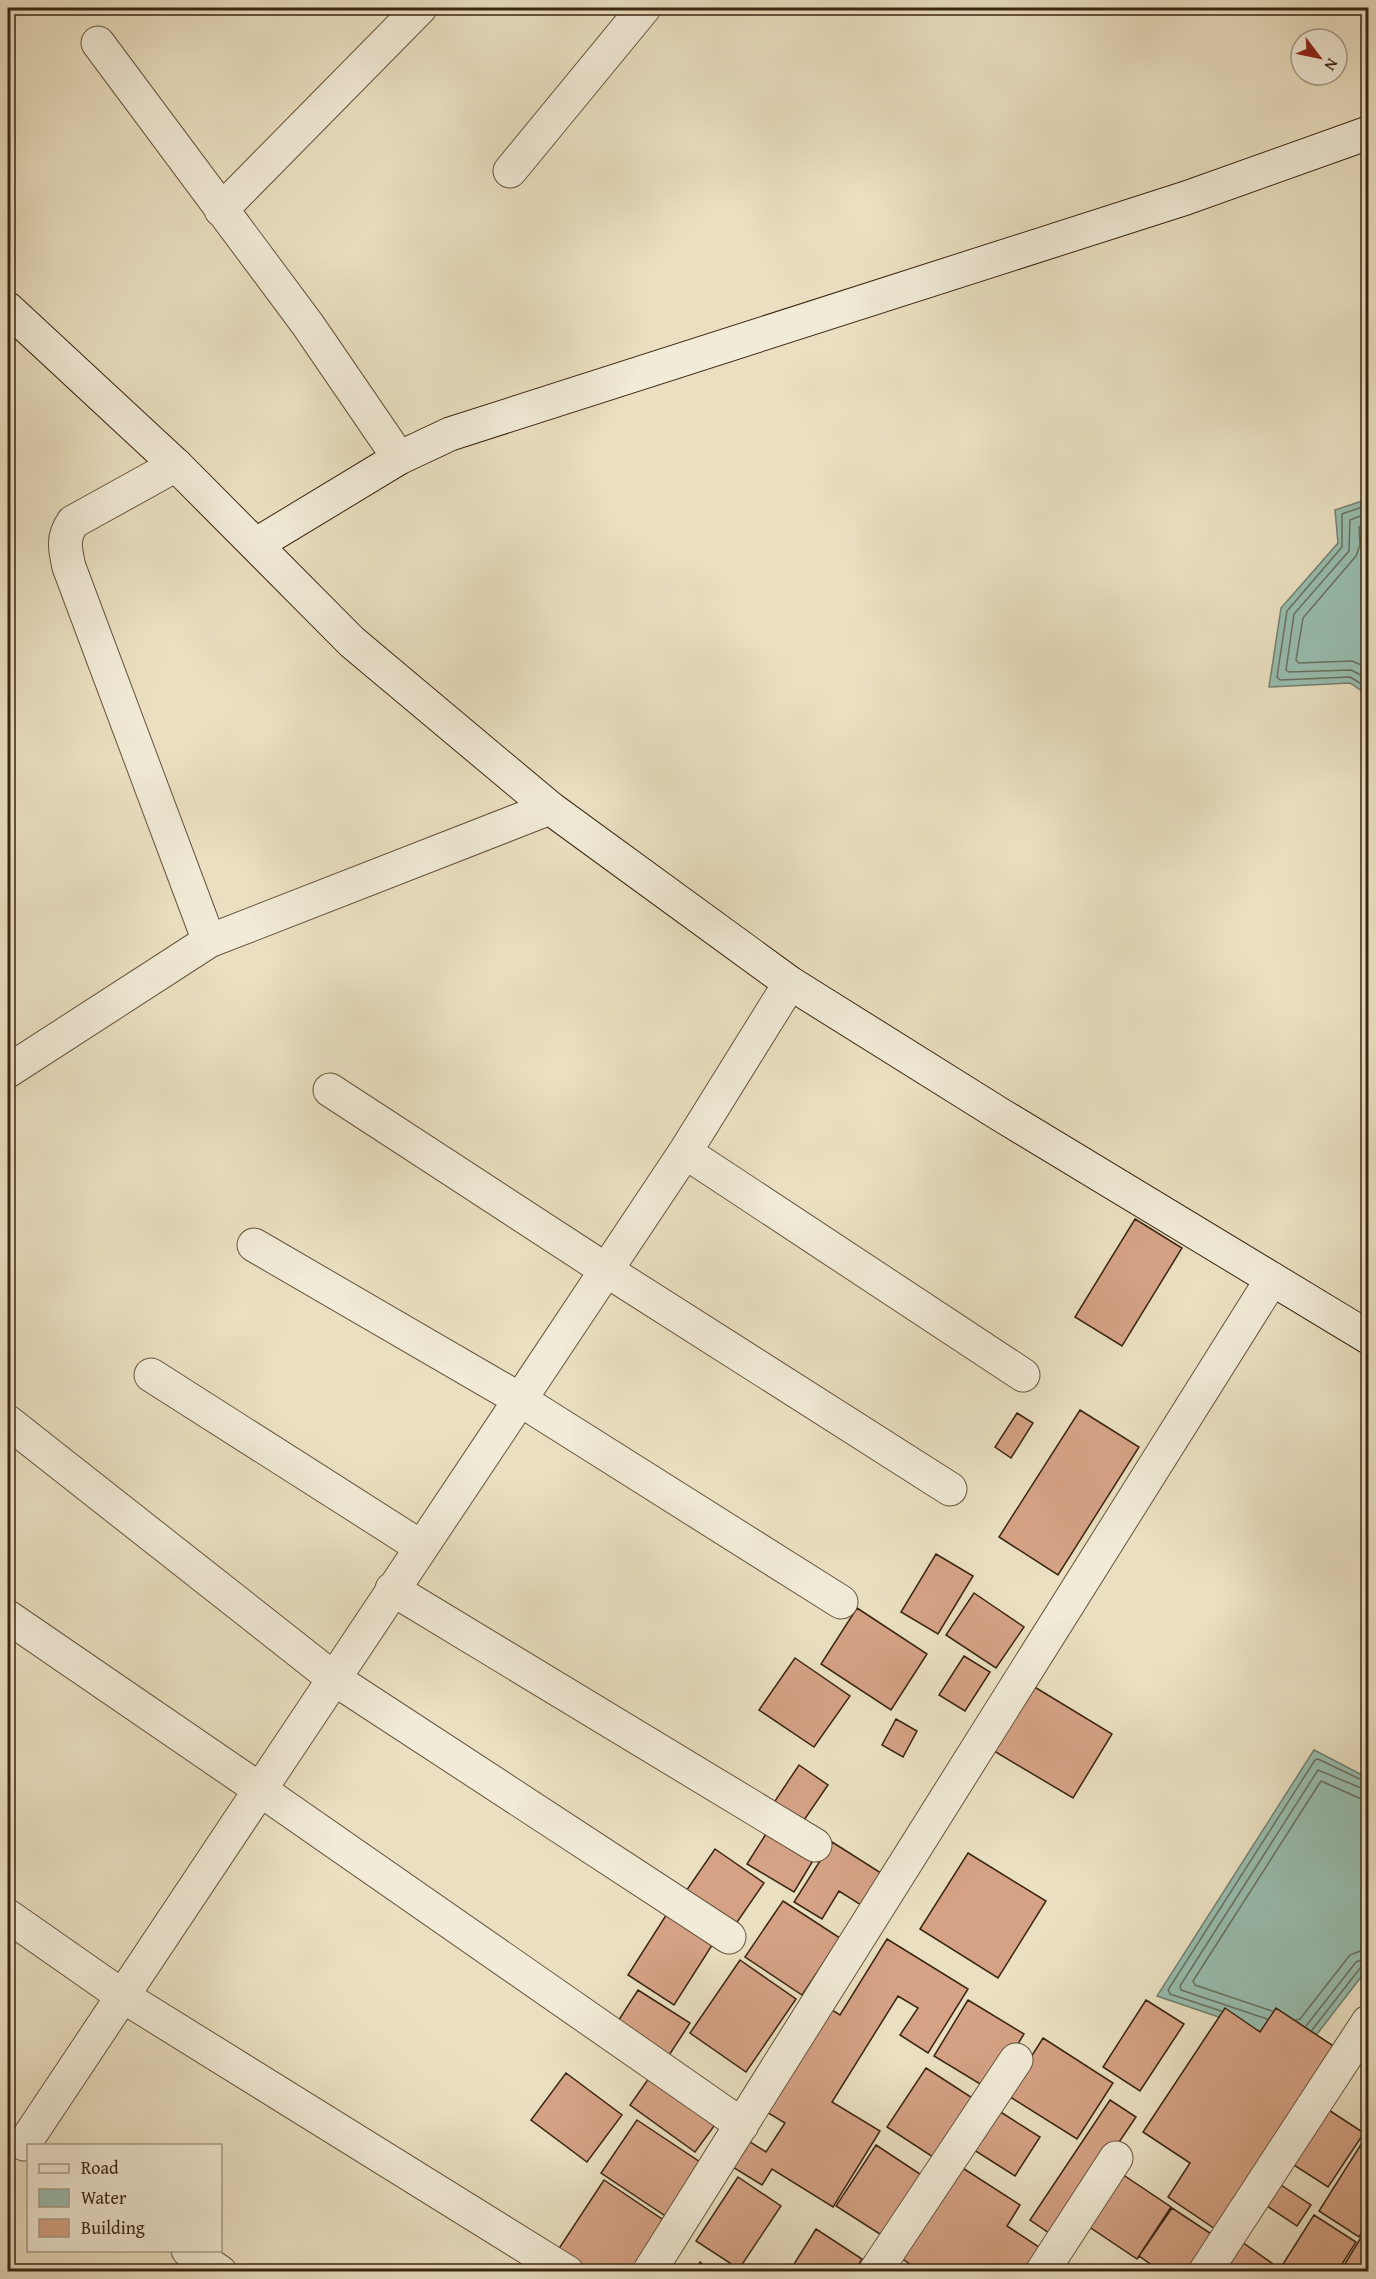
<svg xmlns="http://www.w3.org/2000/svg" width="1376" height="2279" viewBox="0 0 1376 2279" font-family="'Gentium Book Plus',serif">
  <rect width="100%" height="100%" fill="#eae0c1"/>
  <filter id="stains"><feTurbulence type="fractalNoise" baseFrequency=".00333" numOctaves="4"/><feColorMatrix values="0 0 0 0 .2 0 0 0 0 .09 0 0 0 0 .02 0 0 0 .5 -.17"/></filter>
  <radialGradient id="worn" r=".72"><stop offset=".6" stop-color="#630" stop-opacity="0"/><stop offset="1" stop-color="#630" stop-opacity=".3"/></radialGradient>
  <path fill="#98bdaf" stroke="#728070" stroke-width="1.5" d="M 1368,499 L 1368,695 L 1350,683 L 1269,687 L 1281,608 L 1338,543 L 1335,510 Z
    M 1314,1750 L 1368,1778 L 1368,1968 L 1307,2047 L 1157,1996 Z"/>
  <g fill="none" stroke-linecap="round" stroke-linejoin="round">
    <path stroke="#697160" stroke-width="1.5" d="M 1368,505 L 1342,514 L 1342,547 L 1287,611 L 1277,677 L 1280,680 L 1350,677 L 1368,688
      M 1368,513 L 1350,520 L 1349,551 L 1294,614 L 1286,670 L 1289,672 L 1351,670 L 1368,679
      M 1368,522 L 1359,527 L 1360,545 L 1356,556 L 1303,618 L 1296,660 L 1299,663 L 1352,661 L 1368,668
      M 1221,2011 L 1170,1994 L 1168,1990 L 1315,1760 L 1318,1759 L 1368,1783
      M 1272,2011 L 1195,1985 L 1193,1981 L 1321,1781 L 1359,1798 L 1368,1800
      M 1267,2019 L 1181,1990 L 1180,1986 L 1318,1770 L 1368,1791
      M 1296,2020 L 1300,2019 L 1350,1955 L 1368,1948
      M 1306,2026 L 1356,1962 L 1368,1957
      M 1312,2030 L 1361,1967 L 1368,1965"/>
  </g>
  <path fill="#d5a285" stroke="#3a2512" stroke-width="1.5" d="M 1135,1219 L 1182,1248 L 1122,1346 L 1075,1317 Z
    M 1080,1410 L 1139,1447 L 1058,1575 L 999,1537 Z
    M 1017,1413 L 1033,1423 L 1011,1458 L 995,1447 Z
    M 936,1554 L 973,1576 L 938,1634 L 901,1612 Z
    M 974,1593 L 1024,1627 L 996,1668 L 946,1635 Z
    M 857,1608 L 927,1654 L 891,1710 L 821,1664 Z
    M 964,1656 L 990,1672 L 965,1711 L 939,1695 Z
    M 795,1658 L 850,1696 L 814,1747 L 759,1710 Z
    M 1028,1683 L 1112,1734 L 1073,1798 L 989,1748 Z
    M 896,1719 L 917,1731 L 903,1757 L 882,1745 Z
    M 799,1765 L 828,1785 L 800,1826 L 771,1807 Z
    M 771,1826 L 817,1854 L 794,1892 L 747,1864 Z
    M 832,1842 L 881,1873 L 861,1905 L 839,1891 L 822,1919 L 794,1902 Z
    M 715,1849 L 764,1883 L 733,1928 L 684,1894 Z
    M 968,1853 L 1046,1901 L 998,1978 L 920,1929 Z
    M 783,1901 L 840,1938 L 802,1995 L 745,1957 Z
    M 670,1909 L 716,1939 L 674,2005 L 628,1975 Z
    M 887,1939 L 968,1989 L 928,2053 L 900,2035 L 918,2008 L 898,1996 L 832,2102 L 880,2131 L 833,2207 L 772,2169 L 762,2185 L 731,2166 L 747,2140 L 766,2152 L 785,2123 L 765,2111 L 829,2008 L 840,2015 Z
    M 740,1960 L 796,1999 L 746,2072 L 690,2033 Z
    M 638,1990 L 690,2023 L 664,2063 L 613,2029 Z
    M 968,2000 L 1024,2034 L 990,2090 L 934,2056 Z
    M 1146,2000 L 1184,2024 L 1140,2091 L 1103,2067 Z
    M 1225,2008 L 1260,2032 L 1276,2008 L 1344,2053 L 1224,2235 L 1168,2197 L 1190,2163 L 1143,2132 Z
    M 1043,2038 L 1113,2083 L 1077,2139 L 1007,2095 Z
    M 926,2068 L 977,2101 L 939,2161 L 887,2127 Z
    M 654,2071 L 720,2118 L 695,2152 L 630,2105 Z
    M 566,2073 L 622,2115 L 587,2162 L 531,2120 Z
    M 1110,2100 L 1136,2117 L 1055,2237 L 1030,2220 Z
    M 1318,2103 L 1364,2133 L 1328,2187 L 1283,2158 Z
    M 999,2111 L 1040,2137 L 1015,2176 L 974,2150 Z
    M 637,2120 L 703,2164 L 667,2217 L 601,2173 Z
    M 1365,2138 L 1368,2140 L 1368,2222 L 1359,2237 L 1319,2211 Z
    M 876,2145 L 926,2178 L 886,2238 L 836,2206 Z
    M 958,2165 L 1020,2205 L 1007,2226 L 1048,2253 L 1036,2272 L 922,2272 L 898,2256 Z
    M 1113,2168 L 1171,2207 L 1137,2259 L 1079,2220 Z
    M 738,2177 L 781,2206 L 739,2269 L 696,2241 Z
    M 604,2180 L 668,2223 L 636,2272 L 578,2272 L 554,2256 Z
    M 1278,2183 L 1311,2205 L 1297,2226 L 1264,2204 Z
    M 1172,2208 L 1222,2241 L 1201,2272 L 1162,2272 L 1139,2256 Z
    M 1314,2215 L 1356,2242 L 1337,2272 L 1278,2272 Z
    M 1368,2226 L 1368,2272 L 1340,2272 Z
    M 816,2229 L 862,2259 L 854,2272 L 789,2272 Z
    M 1232,2235 L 1273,2264 L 1268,2272 L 1230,2272 L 1215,2261 Z
    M 700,2262 L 713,2272 L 695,2272 Z"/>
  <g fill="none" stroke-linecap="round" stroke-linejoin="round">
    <defs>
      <path id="street" d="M 98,43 L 308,325 L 399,458
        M 510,171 L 644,8
        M 221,210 L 420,8
        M 176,465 L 73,522 C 62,538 65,549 69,567 L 209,941
        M 8,1071 L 209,941 L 550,808
        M 330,1090 L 606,1270 L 950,1489
        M 685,1152 L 1023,1375
        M 254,1245 L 519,1399 L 841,1602
        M 151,1375 L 421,1547
        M 8,1422 L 333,1678 L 729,1937
        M 392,1589 L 815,1845
        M 8,1617 L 259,1789 L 742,2125
        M 8,1916 L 121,1995 L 567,2272
        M 24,2144 L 685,1152 L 790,983
        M 188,2250 L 220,2272
        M 649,2272 L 1272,1279
        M 875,2272 L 1016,2060
        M 1042,2272 L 1116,2158
        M 1205,2272 L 1368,2022"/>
      <path id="secondary" d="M 8,309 L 176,465 L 352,642 L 550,808 L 790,983 L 1001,1115 L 1368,1337
        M 257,544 L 399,458 L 450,434 L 1186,198 L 1368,133"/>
    </defs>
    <use href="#street" stroke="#66543e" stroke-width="35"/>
    <use href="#secondary" stroke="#3a2512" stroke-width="35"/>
    <use href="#street" stroke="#f1ebd7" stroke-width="33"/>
    <use href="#secondary" stroke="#f1ebd7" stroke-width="33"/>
  </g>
  <rect width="1376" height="2279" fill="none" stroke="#eae0c1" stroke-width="30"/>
  <rect x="9" y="9" width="1358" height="2261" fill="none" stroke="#3a2512" stroke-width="3"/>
  <rect x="15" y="15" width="1346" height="2249" fill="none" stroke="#3a2512" stroke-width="1.5"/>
  <rect x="27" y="2144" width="195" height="108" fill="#f1ebd7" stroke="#a89c88" stroke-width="1.5"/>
  <rect x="39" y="2164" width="30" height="9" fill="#f1ebd7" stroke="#a89c88" stroke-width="1.5"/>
  <text x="81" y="2174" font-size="18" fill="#3a2512">Road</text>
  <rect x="39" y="2189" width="30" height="18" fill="#98bdaf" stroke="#a89c88" stroke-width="1.5"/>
  <text x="81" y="2204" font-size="18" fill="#3a2512">Water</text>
  <rect x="39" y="2219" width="30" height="18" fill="#d5a285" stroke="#a89c88" stroke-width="1.5"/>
  <text x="81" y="2234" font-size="18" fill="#3a2512">Building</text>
  <g transform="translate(1319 57) rotate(122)"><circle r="28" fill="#f1ebd7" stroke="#a89c88" stroke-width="1.5"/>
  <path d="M0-4.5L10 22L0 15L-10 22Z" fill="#8f2418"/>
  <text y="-9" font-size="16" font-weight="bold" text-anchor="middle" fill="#3a2512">N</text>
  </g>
  <rect width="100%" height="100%" filter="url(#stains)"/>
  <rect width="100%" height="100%" fill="url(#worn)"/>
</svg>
